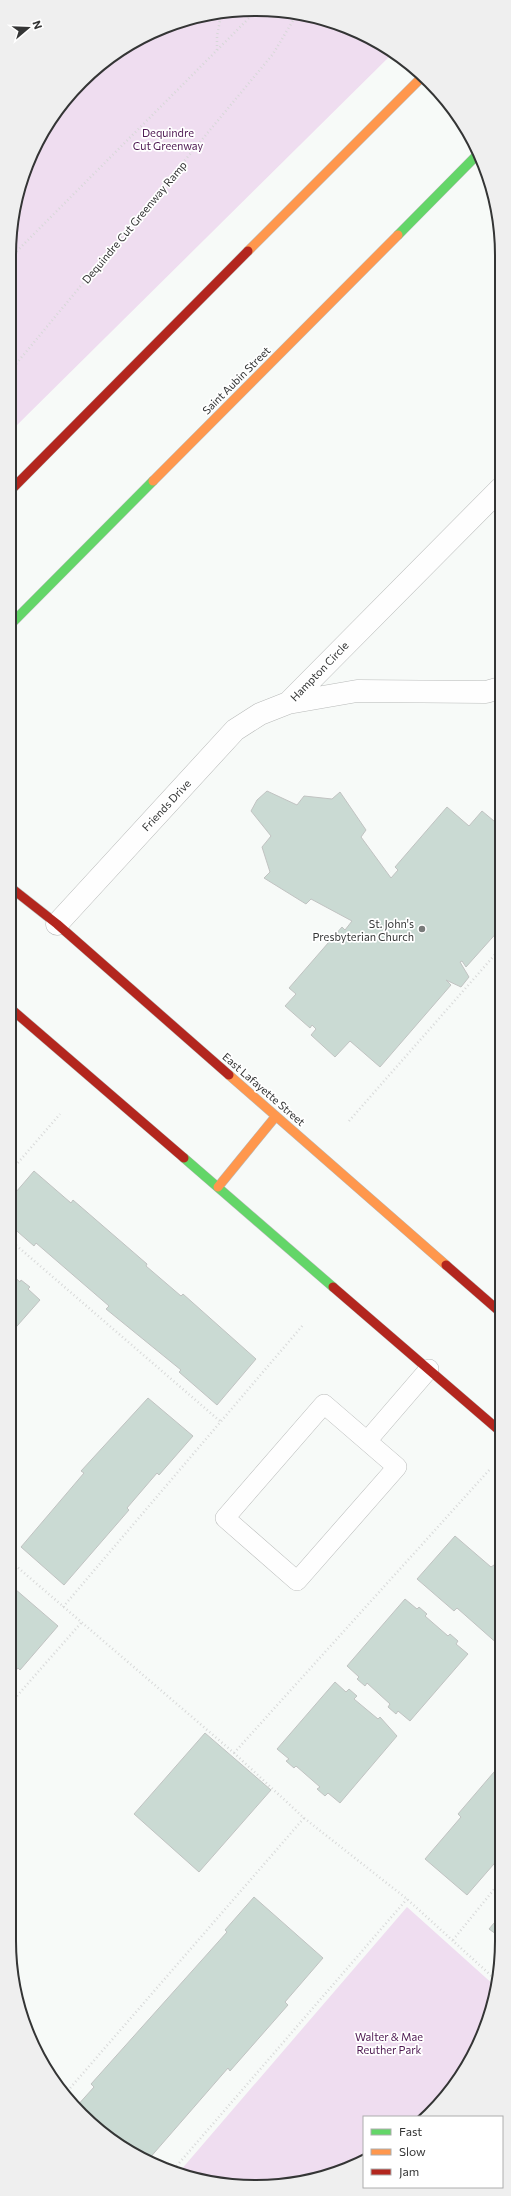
<svg xmlns="http://www.w3.org/2000/svg" width="511" height="2196" viewBox="0 0 511 2196" font-family="Commissioner,sans-serif">
<rect width="100%" height="100%" fill="#f7faf8"/>
<path fill="#efddf0" d="M 288,11 L 365,35 L 392,54 L 11,431 L 11,223 L 42,132 L 106,60 L 192,17 Z
M 407,1907 L 495,1986 L 469,2064 L 422,2117 L 364,2117 L 364,2158 L 335,2174 L 239,2186 L 180,2171 Z"/>
<path fill="#cadad3" stroke="#c1c3c2" d="M 267,791 L 297,805 L 304,796 L 332,799 L 340,792 L 366,830 L 361,837 L 391,878 L 398,870 L 395,867 L 447,807 L 469,826 L 482,811 L 500,826 L 500,929 L 466,967 L 462,961 L 460,962 L 469,977 L 461,987 L 446,980 L 451,985 L 380,1067 L 350,1041 L 335,1057 L 311,1035 L 316,1029 L 312,1025 L 310,1028 L 285,1006 L 296,994 L 289,988 L 342,927 L 345,930 L 352,921 L 311,899 L 306,904 L 264,878 L 270,872 L 262,847 L 271,836 L 251,811 L 257,800 Z
M 34,1171 L 71,1203 L 73,1200 L 147,1264 L 146,1266 L 181,1296 L 183,1294 L 256,1359 L 217,1405 L 179,1372 L 181,1370 L 106,1309 L 109,1306 L 36,1243 L 34,1246 L 10,1225 L 10,1199 Z
M 10,1273 L 20,1282 L 21,1280 L 30,1287 L 28,1289 L 40,1300 L 10,1334 Z
M 148,1398 L 193,1436 L 159,1475 L 157,1473 L 127,1508 L 129,1510 L 64,1585 L 21,1547 L 84,1473 L 81,1471 Z
M 455,1536 L 491,1567 L 494,1565 L 500,1570 L 500,1646 L 457,1608 L 454,1611 L 417,1579 Z
M 15,1589 L 58,1626 L 20,1670 L 18,1668 L 9,1678 L 9,1595 Z
M 405,1599 L 417,1609 L 419,1607 L 427,1614 L 425,1616 L 448,1636 L 450,1634 L 458,1641 L 456,1644 L 468,1654 L 410,1721 L 398,1711 L 396,1714 L 388,1707 L 390,1704 L 367,1683 L 365,1686 L 357,1679 L 359,1677 L 347,1666 Z
M 335,1682 L 346,1692 L 349,1689 L 357,1696 L 354,1699 L 378,1719 L 380,1717 L 397,1736 L 340,1803 L 328,1793 L 325,1796 L 317,1789 L 320,1787 L 296,1766 L 294,1768 L 286,1761 L 289,1759 L 277,1749 Z
M 205,1733 L 271,1790 L 199,1872 L 134,1814 Z
M 500,1765 L 500,1857 L 467,1895 L 425,1859 L 461,1817 L 458,1814 Z
M 254,1897 L 323,1958 L 285,2002 L 288,2005 L 230,2071 L 228,2068 L 148,2160 L 151,2163 L 147,2162 L 76,2107 L 94,2087 L 91,2084 L 227,1932 L 225,1930 Z
M 500,1916 L 500,1937 L 489,1929 Z"/>
<g fill="none" stroke-linecap="round" stroke-linejoin="round">
<g stroke="#b8bab9" stroke-width="20">
<path id="lane" d="M 324,1404 L 397,1467 L 297,1581 L 225,1518 Z
M 367,1441 L 429,1369"/>
</g>
<g stroke="#b8bab9" stroke-width="23">
<path id="street" d="M 288,703 L 500,489
M 57,924 L 235,730 L 260,714 L 288,703 L 357,691 L 486,692 L 500,688"/>
</g>
<g stroke="#b8bab9" stroke-width="10">
<path id="fast" d="M 398,235 L 479,153
M 11,624 L 153,481
M 184,1158 L 333,1287"/>
</g>
<g stroke="#b8bab9" stroke-width="10">
<path id="slow" d="M 248,251 L 423,76
M 153,481 L 398,235
M 229,1075 L 446,1265
M 218,1187 L 276,1116"/>
</g>
<g stroke="#b8bab9" stroke-width="10">
<path id="jam" d="M 11,490 L 248,251
M 10,887 L 57,924 L 229,1075
M 10,1008 L 184,1158
M 446,1265 L 500,1312
M 333,1287 L 500,1431"/>
</g>
<path stroke="#d7d8d8" stroke-width="2.5" stroke-dasharray="1 3" stroke-linecap="butt" d="M 217,50 L 217,36 L 221,15
M 11,257 L 254,13
M 11,370 L 273,54 L 297,14
M 349,1121 L 500,949
M 10,1172 L 60,1114
M 10,1240 L 221,1422
M 9,1560 L 234,1753 L 304,1818 L 407,1899 L 497,1981
M 63,1607 L 303,1325
M 9,1705 L 81,1623
M 234,1753 L 491,1468
M 453,1940 L 500,1882
M 65,2094 L 304,1818
M 174,2169 L 407,1899"/>
<use href="#lane" stroke="#fefefe" stroke-width="19"/>
<use href="#street" stroke="#fefefe" stroke-width="22"/>
<use href="#fast" stroke="#63d668" stroke-width="9"/>
<use href="#slow" stroke="#ff974d" stroke-width="9"/>
<use href="#jam" stroke="#b3261e" stroke-width="9"/>
</g>
<circle fill="#787a79" stroke="#fff" stroke-width="1.5" cx="422" cy="929" r="4"/>
<g text-anchor="middle" dominant-baseline="central" stroke-width="3.5" stroke-linejoin="round" paint-order="stroke">
<g font-size="11" fill="#4d1851" stroke="#fff">
<text x="168" y="132">Dequindre<tspan x="168" dy="13">Cut Greenway</tspan></text>
<text x="389" y="2036">Walter &amp; Mae<tspan x="389" dy="13">Reuther Park</tspan></text>
</g>
<g font-size="11" fill="#343535" stroke="#fff">
<text transform="translate(134 222) rotate(-50)">Dequindre Cut Greenway Ramp</text>
<text transform="translate(236 380) rotate(-45)">Saint Aubin Street</text>
<text transform="translate(319 671) rotate(-46)">Hampton Circle</text>
<text transform="translate(166 805) rotate(-47)">Friends Drive</text>
<text transform="translate(264 1089) rotate(41)">East Lafayette Street</text>
</g>
<g font-size="11" fill="#343535" stroke="#fff" text-anchor="end">
<text x="414" y="923">St. John's<tspan x="414" dy="13">Presbyterian Church</tspan></text>
</g>
</g>
<path d="M0 0H511V2196H0ZM255 16H256A239 239 0 0 1 495 255V1941A239 239 0 0 1 256 2180H255A239 239 0 0 1 16 1941V255A239 239 0 0 1 255 16Z" fill="#efefef" fill-rule="evenodd"/>
<path fill="none" stroke="#343535" stroke-width="2" d="M255 16H256A239 239 0 0 1 495 255V1941A239 239 0 0 1 256 2180H255A239 239 0 0 1 16 1941V255A239 239 0 0 1 255 16Z"/>
<rect x="363" y="2116" width="140" height="72" fill="#ffffff" stroke="#aeaeae"/>
<rect x="371" y="2129" width="20" height="6" fill="#63d668" stroke="#aeaeae"/>
<text x="399" y="2136" font-size="12" fill="#343535">Fast</text>
<rect x="371" y="2149" width="20" height="6" fill="#ff974d" stroke="#aeaeae"/>
<text x="399" y="2156" font-size="12" fill="#343535">Slow</text>
<rect x="371" y="2169" width="20" height="6" fill="#b3261e" stroke="#aeaeae"/>
<text x="399" y="2176" font-size="12" fill="#343535">Jam</text>
<g transform="translate(28 28) rotate(71)" stroke="#ffffff" stroke-width="3" paint-order="stroke">
<path d="M0-3L7 15L0 10L-7 15Z" fill="#343535"/>
<text y="-6" font-size="11" font-weight="bold" text-anchor="middle" fill="#343535">N</text>
</g>
</svg>
